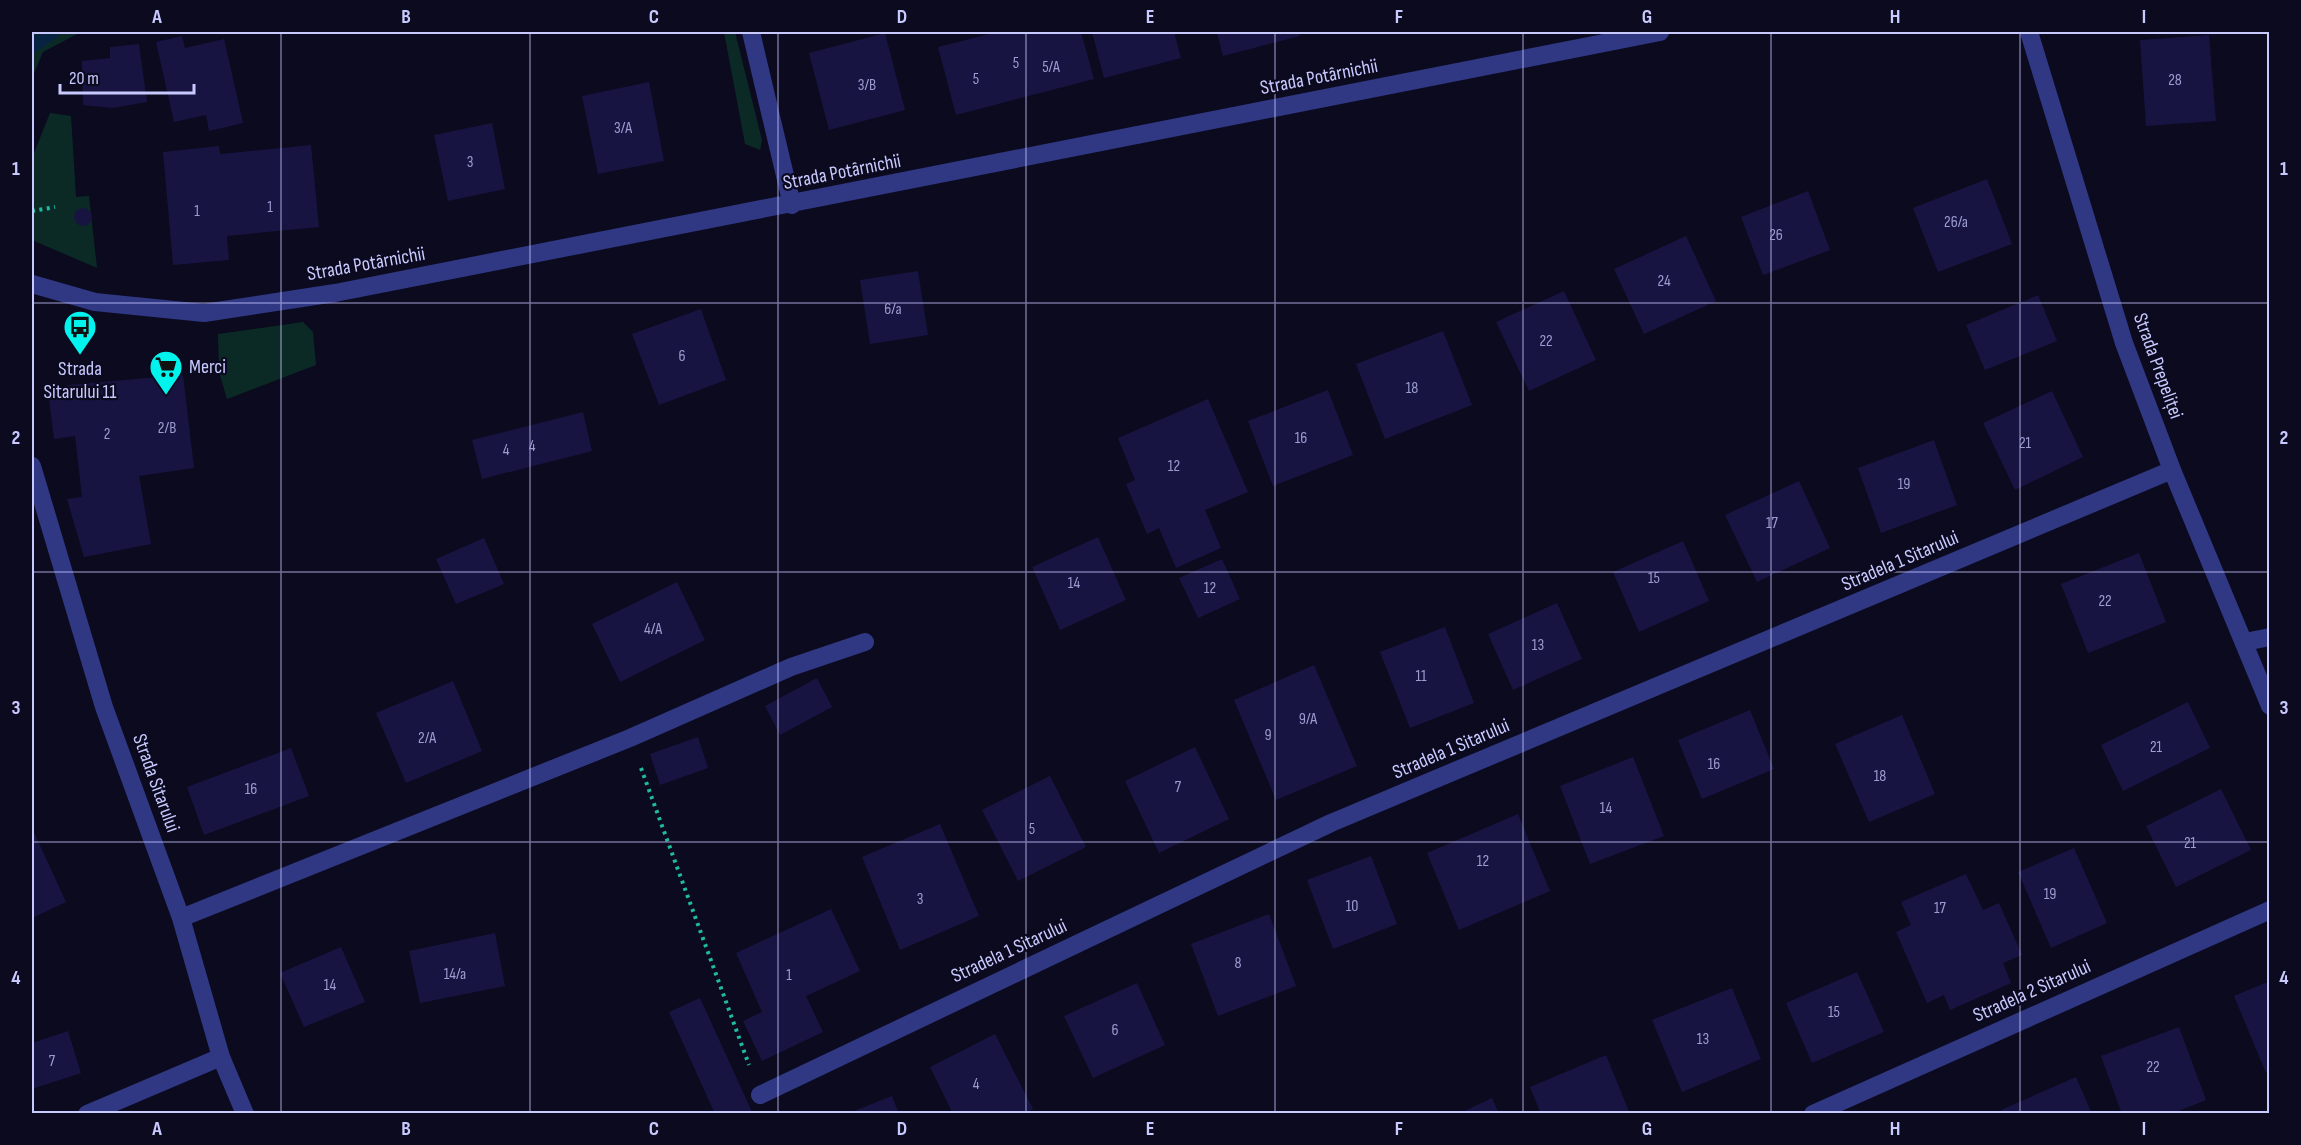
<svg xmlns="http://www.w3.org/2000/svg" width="2301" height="1145" viewBox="0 0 2301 1145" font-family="'Sofia Sans Condensed',sans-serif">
<rect width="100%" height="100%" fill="#0b0a1f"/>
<path fill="#0c2a25" d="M 32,32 L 81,32 L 43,52 L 32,78 Z
M 724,32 L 735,32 L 762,140 L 760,150 L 745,144 Z
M 50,113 L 71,116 L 76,197 L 89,196 L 97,268 L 32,240 L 32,158 Z
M 303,322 L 313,332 L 316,365 L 227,399 L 219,372 L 218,334 Z"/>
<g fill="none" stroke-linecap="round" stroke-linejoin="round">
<path stroke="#062442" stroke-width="14" d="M 32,46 L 53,32"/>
</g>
<path fill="#181442" d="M 997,32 L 1081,32 L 1094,79 L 956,115 L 938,47 Z
M 1092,32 L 1174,32 L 1181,58 L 1104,78 Z
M 1217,32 L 1298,32 L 1300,36 L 1223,56 Z
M 885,33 L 905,110 L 829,130 L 809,53 Z
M 2209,35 L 2216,121 L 2146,126 L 2140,40 Z
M 182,36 L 185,48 L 224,39 L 243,123 L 209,131 L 206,115 L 174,122 L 156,42 Z
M 139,44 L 147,102 L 112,108 L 83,105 L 82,61 L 110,58 L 110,47 Z
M 649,82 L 664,161 L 598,174 L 582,96 Z
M 492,123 L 505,189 L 448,201 L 434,135 Z
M 311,145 L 319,227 L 227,236 L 229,260 L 173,265 L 163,152 L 219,146 L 220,154 Z
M 1987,179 L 2012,244 L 1938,272 L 1913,208 Z
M 1808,191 L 1830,250 L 1763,275 L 1741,217 Z
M74 217a9 9 0 1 1 18 0a9 9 0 1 1-18 0Z
M 1686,236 L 1716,301 L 1644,334 L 1614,269 Z
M 918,271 L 928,335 L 870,344 L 860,280 Z
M 1564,291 L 1596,360 L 1529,391 L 1496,322 Z
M 2038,295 L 2057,341 L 1985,370 L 1966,325 Z
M 701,309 L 726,380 L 659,405 L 632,334 Z
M 1443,331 L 1472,405 L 1385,439 L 1356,364 Z
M 183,375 L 194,468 L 139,476 L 151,544 L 84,557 L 67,499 L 82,497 L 75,436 L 54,439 L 49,399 L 68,397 L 67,385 Z
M 1328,390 L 1353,455 L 1273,486 L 1248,421 Z
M 2052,391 L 2083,457 L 2015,490 L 1983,423 Z
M 1208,399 L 1248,492 L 1205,510 L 1221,548 L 1176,568 L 1159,528 L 1147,534 L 1126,484 L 1135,480 L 1118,438 Z
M 583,412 L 592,451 L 482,479 L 472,440 Z
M 1934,440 L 1957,505 L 1881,533 L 1858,468 Z
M 1799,481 L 1830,548 L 1757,582 L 1725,515 Z
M 1098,537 L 1126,600 L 1060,630 L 1032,567 Z
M 484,538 L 504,584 L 456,604 L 436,559 Z
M 1683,541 L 1709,601 L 1639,632 L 1613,572 Z
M 2139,553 L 2166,622 L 2088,653 L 2061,584 Z
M 1222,559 L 1240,599 L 1198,618 L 1179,578 Z
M 677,582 L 705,640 L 620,682 L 592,624 Z
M 1557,603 L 1582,659 L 1513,690 L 1488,634 Z
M 1445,627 L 1474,703 L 1410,728 L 1380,652 Z
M 1314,665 L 1357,766 L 1276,800 L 1234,700 Z
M 817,678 L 832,707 L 780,735 L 765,706 Z
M 453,681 L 482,751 L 406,783 L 376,713 Z
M 2188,702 L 2210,748 L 2123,791 L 2101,745 Z
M 1750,710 L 1774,769 L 1702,799 L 1678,740 Z
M 1902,715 L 1935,794 L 1869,822 L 1835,744 Z
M 698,737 L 708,768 L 660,785 L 650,754 Z
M 1195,747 L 1229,819 L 1159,853 L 1125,781 Z
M 291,748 L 309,796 L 204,835 L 187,787 Z
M 1633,757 L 1664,836 L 1590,864 L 1560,786 Z
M 1050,776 L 1086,847 L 1018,881 L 982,810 Z
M 2221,789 L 2251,850 L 2176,887 L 2146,826 Z
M 1518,814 L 1550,891 L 1459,930 L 1427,853 Z
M 940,824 L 979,916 L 900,950 L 862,857 Z
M 32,828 L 66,902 L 32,918 Z
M 2074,848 L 2107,923 L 2051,948 L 2018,872 Z
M 1371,856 L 1397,924 L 1333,949 L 1307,880 Z
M 1966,874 L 1983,910 L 1999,903 L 2022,955 L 2003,963 L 2011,983 L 1950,1010 L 1944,995 L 1927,1003 L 1896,932 L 1911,925 L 1901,902 Z
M 831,909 L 860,971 L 806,996 L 823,1032 L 762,1061 L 743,1021 L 762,1012 L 736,953 Z
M 1269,914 L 1296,986 L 1218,1016 L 1191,944 Z
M 495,933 L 505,986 L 420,1003 L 409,951 Z
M 341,947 L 365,1002 L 304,1027 L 280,973 Z
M 1857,972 L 1884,1032 L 1812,1063 L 1786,1003 Z
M 2270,981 L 2270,1072 L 2266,1073 L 2234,996 Z
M 1137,983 L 1165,1045 L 1093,1078 L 1064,1016 Z
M 1732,988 L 1761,1059 L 1682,1092 L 1652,1020 Z
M 700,998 L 753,1114 L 715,1114 L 669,1012 Z
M 2179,1027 L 2206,1100 L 2171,1114 L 2122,1114 L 2101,1056 Z
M 68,1031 L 81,1073 L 32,1089 L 32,1043 Z
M 995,1034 L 1033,1109 L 1024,1114 L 953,1114 L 930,1067 Z
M 1606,1055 L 1630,1114 L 1541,1114 L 1530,1087 Z
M 2076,1077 L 2092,1114 L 2002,1114 L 2001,1110 Z
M 892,1096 L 899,1114 L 849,1114 L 849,1113 Z
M 1492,1098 L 1499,1114 L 1458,1114 Z"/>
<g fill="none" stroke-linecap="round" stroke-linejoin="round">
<path stroke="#20bb9e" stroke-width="4" stroke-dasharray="3 4.5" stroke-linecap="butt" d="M 32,211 L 55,207
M 641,768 L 749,1065"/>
<path stroke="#303783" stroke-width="18" d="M 751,32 L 792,205
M 2029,32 L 2124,343 L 2172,470 L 2270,706
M 32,284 L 95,302 L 204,313 L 335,293 L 1660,32
M 32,466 L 104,707 L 181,918 L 221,1057 L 245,1114
M 2245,642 L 2270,637
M 181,918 L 630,738 L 791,667 L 865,642
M 760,1095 L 1331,823 L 2172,470
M 87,1114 L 221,1057
M 1813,1114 L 2270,910"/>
</g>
<path fill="none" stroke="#c8c9ff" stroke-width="1.5" stroke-opacity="0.55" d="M 281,32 L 281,1114M 530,32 L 530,1114M 778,32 L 778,1114M 1026,32 L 1026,1114M 1275,32 L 1275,1114M 1523,32 L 1523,1114M 1771,32 L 1771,1114M 2020,32 L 2020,1114M 32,303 L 2270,303M 32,572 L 2270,572M 32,842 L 2270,842"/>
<defs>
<g id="bus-pin" transform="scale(1.725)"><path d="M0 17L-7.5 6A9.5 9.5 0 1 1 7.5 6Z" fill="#00f3ed" stroke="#0b0a1f"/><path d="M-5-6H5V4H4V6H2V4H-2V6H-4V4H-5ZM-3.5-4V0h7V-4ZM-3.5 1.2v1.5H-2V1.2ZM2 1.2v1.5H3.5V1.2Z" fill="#111"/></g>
<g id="supermarket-pin" transform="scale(1.725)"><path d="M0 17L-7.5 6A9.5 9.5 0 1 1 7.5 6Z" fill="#00f3ed" stroke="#0b0a1f"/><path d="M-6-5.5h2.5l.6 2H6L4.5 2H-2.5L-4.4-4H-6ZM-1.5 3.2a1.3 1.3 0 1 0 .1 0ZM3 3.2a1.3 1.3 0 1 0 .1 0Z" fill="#111"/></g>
</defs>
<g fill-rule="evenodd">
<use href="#bus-pin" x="80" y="327"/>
<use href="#supermarket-pin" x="166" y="367"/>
</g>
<g text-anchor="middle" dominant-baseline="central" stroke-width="4.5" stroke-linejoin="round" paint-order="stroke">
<g font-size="16" fill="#9c9cd0">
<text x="1016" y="63">5</text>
<text x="1051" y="67">5/A</text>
<text x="976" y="79">5</text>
<text x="2175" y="80">28</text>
<text x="867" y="85">3/B</text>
<text x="623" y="128">3/A</text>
<text x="470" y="162">3</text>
<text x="270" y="207">1</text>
<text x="197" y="211">1</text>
<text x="1956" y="222">26/a</text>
<text x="1776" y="235">26</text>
<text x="1664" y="281">24</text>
<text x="893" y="309">6/a</text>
<text x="1546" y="341">22</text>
<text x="682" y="356">6</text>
<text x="1412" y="388">18</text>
<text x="167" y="428">2/B</text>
<text x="107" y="434">2</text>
<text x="1301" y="438">16</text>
<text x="2025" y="443">21</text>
<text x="532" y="446">4</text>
<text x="506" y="450">4</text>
<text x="1174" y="466">12</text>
<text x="1904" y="484">19</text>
<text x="1772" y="523">17</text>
<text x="1654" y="578">15</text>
<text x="1074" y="583">14</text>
<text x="1210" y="588">12</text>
<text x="2105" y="601">22</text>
<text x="653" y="629">4/A</text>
<text x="1538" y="645">13</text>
<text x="1421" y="676">11</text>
<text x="1308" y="719">9/A</text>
<text x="1268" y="735">9</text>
<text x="427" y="738">2/A</text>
<text x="2156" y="747">21</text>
<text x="1714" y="764">16</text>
<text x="1880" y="776">18</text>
<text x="1178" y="787">7</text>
<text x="251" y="789">16</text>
<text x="1606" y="808">14</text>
<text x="1032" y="829">5</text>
<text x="2190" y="843">21</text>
<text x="1483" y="861">12</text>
<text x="2050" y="894">19</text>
<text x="920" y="899">3</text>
<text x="1352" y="906">10</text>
<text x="1940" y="908">17</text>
<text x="1238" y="963">8</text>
<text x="455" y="974">14/a</text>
<text x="789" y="975">1</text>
<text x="330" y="985">14</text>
<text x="1834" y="1012">15</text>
<text x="1115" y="1030">6</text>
<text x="1703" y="1039">13</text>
<text x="52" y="1061">7</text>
<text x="2153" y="1067">22</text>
<text x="976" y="1084">4</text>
</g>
<g font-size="20" fill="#c8c9ff" stroke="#0b0a1f">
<text transform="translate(1319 77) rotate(-11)">Strada Potârnichii</text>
<text transform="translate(842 172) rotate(-11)">Strada Potârnichii</text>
<text transform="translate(366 264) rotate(-10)">Strada Potârnichii</text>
<text transform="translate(2158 366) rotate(70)">Strada Prepeliței</text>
<text transform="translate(1900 561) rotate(-23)">Stradela 1 Sitarului</text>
<text transform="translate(1451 749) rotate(-23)">Stradela 1 Sitarului</text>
<text transform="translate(156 783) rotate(70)">Strada Sitarului</text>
<text transform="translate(1009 951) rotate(-25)">Stradela 1 Sitarului</text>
<text transform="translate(2032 991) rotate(-24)">Stradela 2 Sitarului</text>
</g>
<g font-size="20" fill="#c8c9ff" stroke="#0b0a1f" text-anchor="start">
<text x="189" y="367">Merci</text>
<text x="80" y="369" text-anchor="middle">Strada<tspan x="80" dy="23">Sitarului 11</tspan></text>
</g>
</g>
<rect width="2301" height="1145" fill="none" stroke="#0b0a1f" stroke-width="66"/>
<path d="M60 84v9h134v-9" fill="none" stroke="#c8c9ff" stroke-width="3"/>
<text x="69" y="84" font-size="18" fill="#c8c9ff" stroke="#0b0a1f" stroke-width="4.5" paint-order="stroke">20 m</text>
<rect x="33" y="33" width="2235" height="1079" fill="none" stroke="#c8c9ff" stroke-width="2"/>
<g font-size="20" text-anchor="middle" font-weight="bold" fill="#c8c9ff">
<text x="157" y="23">A</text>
<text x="406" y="23">B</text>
<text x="654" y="23">C</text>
<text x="902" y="23">D</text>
<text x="1150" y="23">E</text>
<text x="1399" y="23">F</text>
<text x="1647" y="23">G</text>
<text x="1895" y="23">H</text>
<text x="2144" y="23">I</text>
<text x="16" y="175">1</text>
<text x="2284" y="175">1</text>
<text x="16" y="444">2</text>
<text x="2284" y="444">2</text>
<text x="16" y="714">3</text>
<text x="2284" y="714">3</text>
<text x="16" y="984">4</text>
<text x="2284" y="984">4</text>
<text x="157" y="1135">A</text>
<text x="406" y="1135">B</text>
<text x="654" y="1135">C</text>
<text x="902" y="1135">D</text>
<text x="1150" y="1135">E</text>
<text x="1399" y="1135">F</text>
<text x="1647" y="1135">G</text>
<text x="1895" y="1135">H</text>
<text x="2144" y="1135">I</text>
</g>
</svg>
